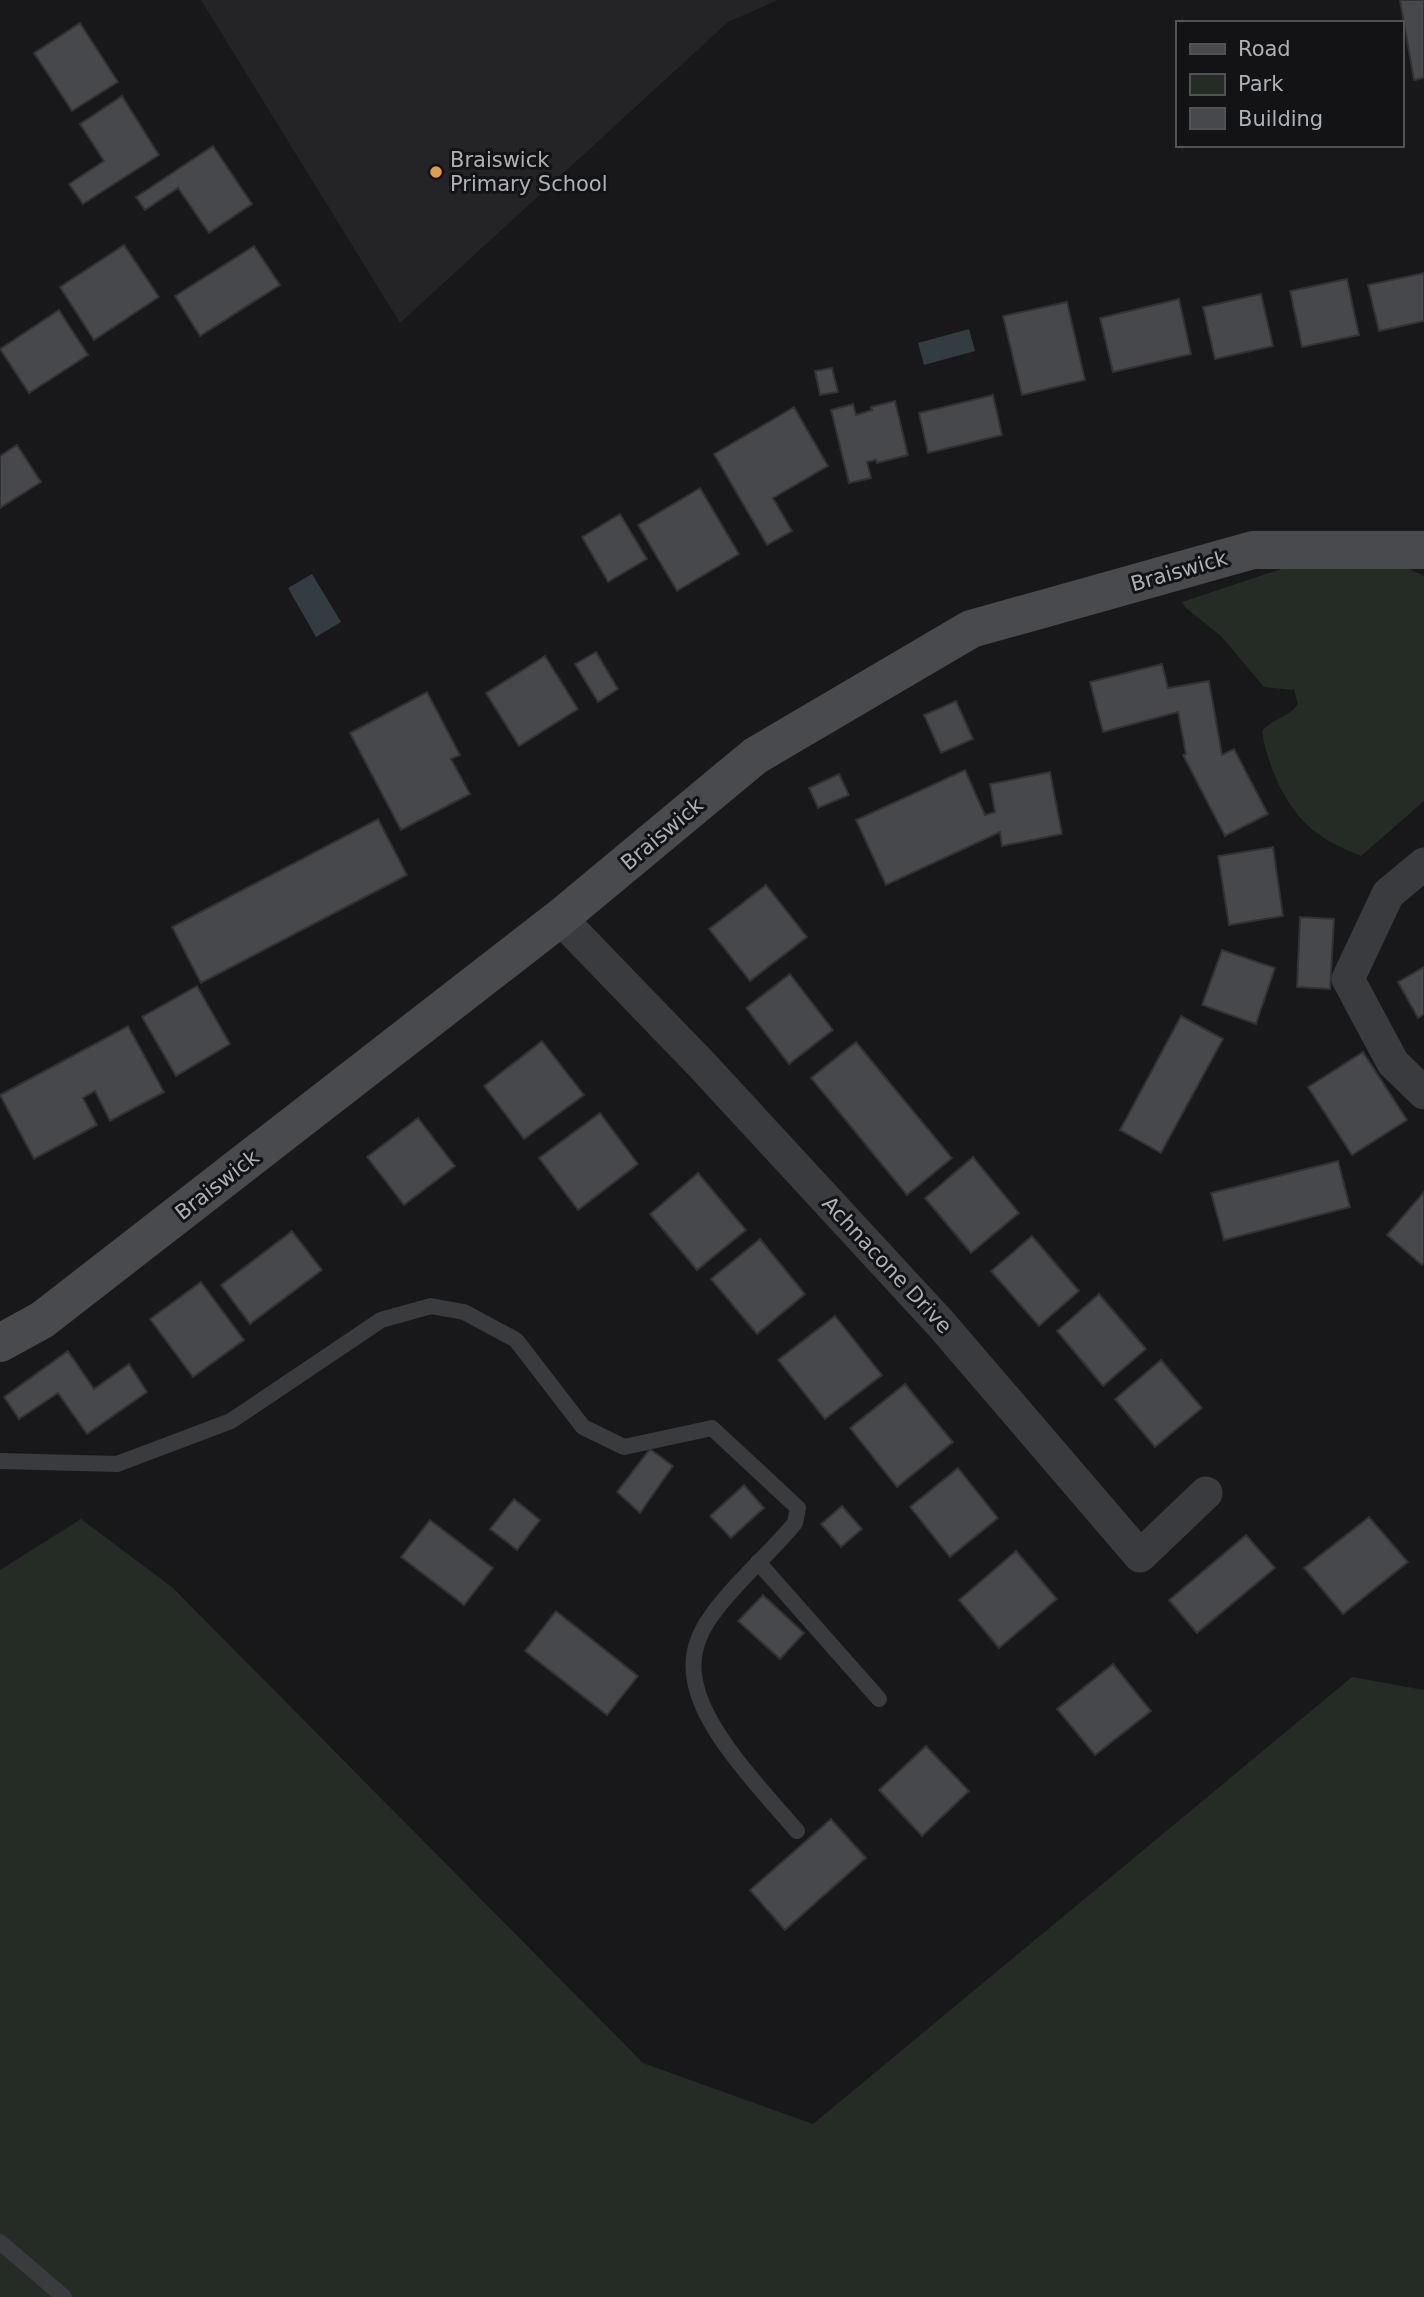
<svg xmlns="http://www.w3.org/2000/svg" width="1424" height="2297" viewBox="0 0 1424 2297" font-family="'DejaVu Sans',sans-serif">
<rect width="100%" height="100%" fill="#18181a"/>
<path fill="#242427" d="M 201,0 L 778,0 L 728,22 L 400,323 Z"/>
<path fill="#242c25" d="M 1401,565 L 1424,576 L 1424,801 L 1361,856 C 1344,849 1328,842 1313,830 C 1286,808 1267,765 1262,731 C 1272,719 1290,717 1298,704 L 1294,690 L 1264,687 L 1221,636 L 1186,608 L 1182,602 L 1287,567 Z
M 81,1519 L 172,1587 L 643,2063 L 813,2124 L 1352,1677 L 1424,1690 L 1424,2297 L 0,2297 L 0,1570 Z"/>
<path fill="#323c41" d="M 969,329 L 975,351 L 924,365 L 918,343 Z
M 312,574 L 341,622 L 316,637 L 288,588 Z"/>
<path fill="#47484c" stroke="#323235" stroke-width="2" d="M 1400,0 L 1424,0 L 1424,78 L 1414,80 Z
M 80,23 L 118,82 L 72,111 L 34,53 Z
M 122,96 L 159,155 L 83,204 L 69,184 L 104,161 L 80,124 Z
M 213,146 L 252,204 L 209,233 L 178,188 L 145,210 L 136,197 Z
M 124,245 L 159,297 L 94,340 L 60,287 Z
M 254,246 L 280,285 L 200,336 L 175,296 Z
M 1424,273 L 1424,321 L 1379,331 L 1368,285 Z
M 1347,279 L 1359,335 L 1302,347 L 1290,291 Z
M 1261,294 L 1273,346 L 1215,359 L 1203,307 Z
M 1179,299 L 1191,354 L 1113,372 L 1100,318 Z
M 1067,302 L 1085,380 L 1022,395 L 1003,316 Z
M 59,310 L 88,355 L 29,393 L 0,349 Z
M 832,368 L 838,392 L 820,395 L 815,371 Z
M 993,395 L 1002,435 L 928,453 L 919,413 Z
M 895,401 L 908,455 L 877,463 L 876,460 L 867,462 L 871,478 L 849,483 L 831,410 L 853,404 L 856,415 L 872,410 L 871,407 Z
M 794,407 L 828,466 L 773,498 L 792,531 L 767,545 L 714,454 Z
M 17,445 L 41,482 L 0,508 L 0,456 Z
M 700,488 L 739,554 L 677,591 L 638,525 Z
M 620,514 L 647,559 L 608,582 L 582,537 Z
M 596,652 L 618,689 L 598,702 L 575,664 Z
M 545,656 L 578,709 L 519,746 L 486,693 Z
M 1162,664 L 1168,688 L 1209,681 L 1222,755 L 1234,749 L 1268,814 L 1225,836 L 1183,755 L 1186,754 L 1178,712 L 1103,732 L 1090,682 Z
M 427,692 L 460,755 L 451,759 L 470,794 L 401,830 L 350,733 Z
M 956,701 L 973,739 L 941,753 L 924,715 Z
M 965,770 L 985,815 L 995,812 L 990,784 L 1050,772 L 1062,834 L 1002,846 L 1000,832 L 886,885 L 856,820 Z
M 839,774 L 849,795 L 818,808 L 809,788 Z
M 378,819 L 407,875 L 201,983 L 172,927 Z
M 1273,847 L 1283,916 L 1229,925 L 1218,856 Z
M 766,885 L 807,937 L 750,981 L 709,929 Z
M 1300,917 L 1334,919 L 1330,989 L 1297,987 Z
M 1222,950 L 1275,968 L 1256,1024 L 1202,1005 Z
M 1424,967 L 1424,1014 L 1418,1018 L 1398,982 Z
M 790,974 L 833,1030 L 789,1064 L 746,1008 Z
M 197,986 L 230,1044 L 176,1076 L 142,1017 Z
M 1181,1016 L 1223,1039 L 1161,1153 L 1120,1130 Z
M 128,1026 L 164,1092 L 110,1121 L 95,1091 L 83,1098 L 97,1125 L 34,1159 L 0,1095 Z
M 542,1041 L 584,1095 L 524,1139 L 484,1086 Z
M 856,1042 L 952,1158 L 907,1195 L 811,1078 Z
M 1363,1052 L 1407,1120 L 1352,1155 L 1308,1087 Z
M 600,1113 L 638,1164 L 578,1210 L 539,1158 Z
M 418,1118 L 455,1166 L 404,1205 L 367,1157 Z
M 973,1157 L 1019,1213 L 971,1253 L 925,1198 Z
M 1338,1161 L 1350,1207 L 1224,1240 L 1211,1193 Z
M 698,1173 L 746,1230 L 697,1270 L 650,1214 Z
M 1424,1192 L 1424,1262 L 1422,1265 L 1387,1235 Z
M 292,1231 L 322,1270 L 250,1324 L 221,1285 Z
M 1032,1236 L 1079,1291 L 1039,1326 L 991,1271 Z
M 760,1239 L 805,1294 L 757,1334 L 711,1279 Z
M 201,1282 L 244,1340 L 193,1377 L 150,1319 Z
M 1099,1294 L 1146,1349 L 1103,1386 L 1057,1331 Z
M 835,1316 L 882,1375 L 825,1419 L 778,1360 Z
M 68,1351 L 94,1389 L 129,1364 L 147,1392 L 87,1434 L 58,1393 L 19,1419 L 4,1397 Z
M 1161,1360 L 1202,1408 L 1155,1447 L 1115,1399 Z
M 905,1384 L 953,1442 L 897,1487 L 850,1428 Z
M 650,1449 L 673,1466 L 640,1513 L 617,1492 Z
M 958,1468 L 998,1518 L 950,1557 L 910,1507 Z
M 744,1485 L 764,1508 L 731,1538 L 710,1516 Z
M 514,1499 L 540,1520 L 517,1550 L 490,1529 Z
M 842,1506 L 862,1529 L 841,1547 L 821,1524 Z
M 1369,1517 L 1408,1562 L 1343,1614 L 1304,1568 Z
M 430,1520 L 493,1568 L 464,1605 L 401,1557 Z
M 1246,1535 L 1275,1568 L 1197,1633 L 1169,1600 Z
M 1016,1551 L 1057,1599 L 999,1648 L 959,1600 Z
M 763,1595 L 804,1633 L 780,1659 L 738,1621 Z
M 556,1611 L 638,1676 L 607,1715 L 525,1651 Z
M 1113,1664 L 1151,1711 L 1095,1755 L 1057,1709 Z
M 926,1746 L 969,1791 L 922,1836 L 879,1790 Z
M 831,1819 L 866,1858 L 785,1930 L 750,1890 Z"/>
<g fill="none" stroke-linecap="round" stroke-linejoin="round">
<path stroke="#393b3e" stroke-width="16" d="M 0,1461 L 117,1464 L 231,1421 L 381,1320 L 431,1306 L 464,1312 L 516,1340 L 583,1427 L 624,1447 L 712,1428 L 798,1508 L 795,1523 C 769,1555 736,1581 712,1615 C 698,1634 690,1657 695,1681 C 704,1732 764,1792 797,1831
M 758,1562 L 879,1699
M 0,2242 L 64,2297"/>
<path stroke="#393b3e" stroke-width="33" d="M 1424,864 L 1388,894 L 1348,979 L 1393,1063 L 1424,1093
M 560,918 L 702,1065 L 941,1324 L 1140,1556 L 1206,1493"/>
<path stroke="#484a4e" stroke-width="38" d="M 0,1343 L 42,1320 L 560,918 L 755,756 L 971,629 L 1253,550 L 1424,550"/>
</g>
<circle fill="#df9e4a" stroke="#131315" stroke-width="2.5" cx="436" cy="172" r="7"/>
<g text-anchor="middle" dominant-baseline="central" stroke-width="6" stroke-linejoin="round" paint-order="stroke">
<g font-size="21" fill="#acb1b8" stroke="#131315" text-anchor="start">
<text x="450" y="160">Braiswick<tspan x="450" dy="24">Primary School</tspan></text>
</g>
<g font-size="21" fill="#acb1b8" stroke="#131315">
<text transform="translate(1179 571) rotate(-16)">Braiswick</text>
<text transform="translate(662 834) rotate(-40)">Braiswick</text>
<text transform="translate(217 1185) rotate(-38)">Braiswick</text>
<text transform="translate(887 1265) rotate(47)">Achnacone Drive</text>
</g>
</g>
<rect x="1176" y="21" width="228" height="126" fill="#131315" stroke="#505256" stroke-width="2"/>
<rect x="1190" y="44" width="35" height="10" fill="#484a4e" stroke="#505256" stroke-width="2"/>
<text x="1238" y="56" font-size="21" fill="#acb1b8">Road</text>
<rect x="1190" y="74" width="35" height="21" fill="#242c25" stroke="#505256" stroke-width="2"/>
<text x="1238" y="91" font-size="21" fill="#acb1b8">Park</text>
<rect x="1190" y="108" width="35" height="21" fill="#47484c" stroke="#505256" stroke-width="2"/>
<text x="1238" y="126" font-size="21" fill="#acb1b8">Building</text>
</svg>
